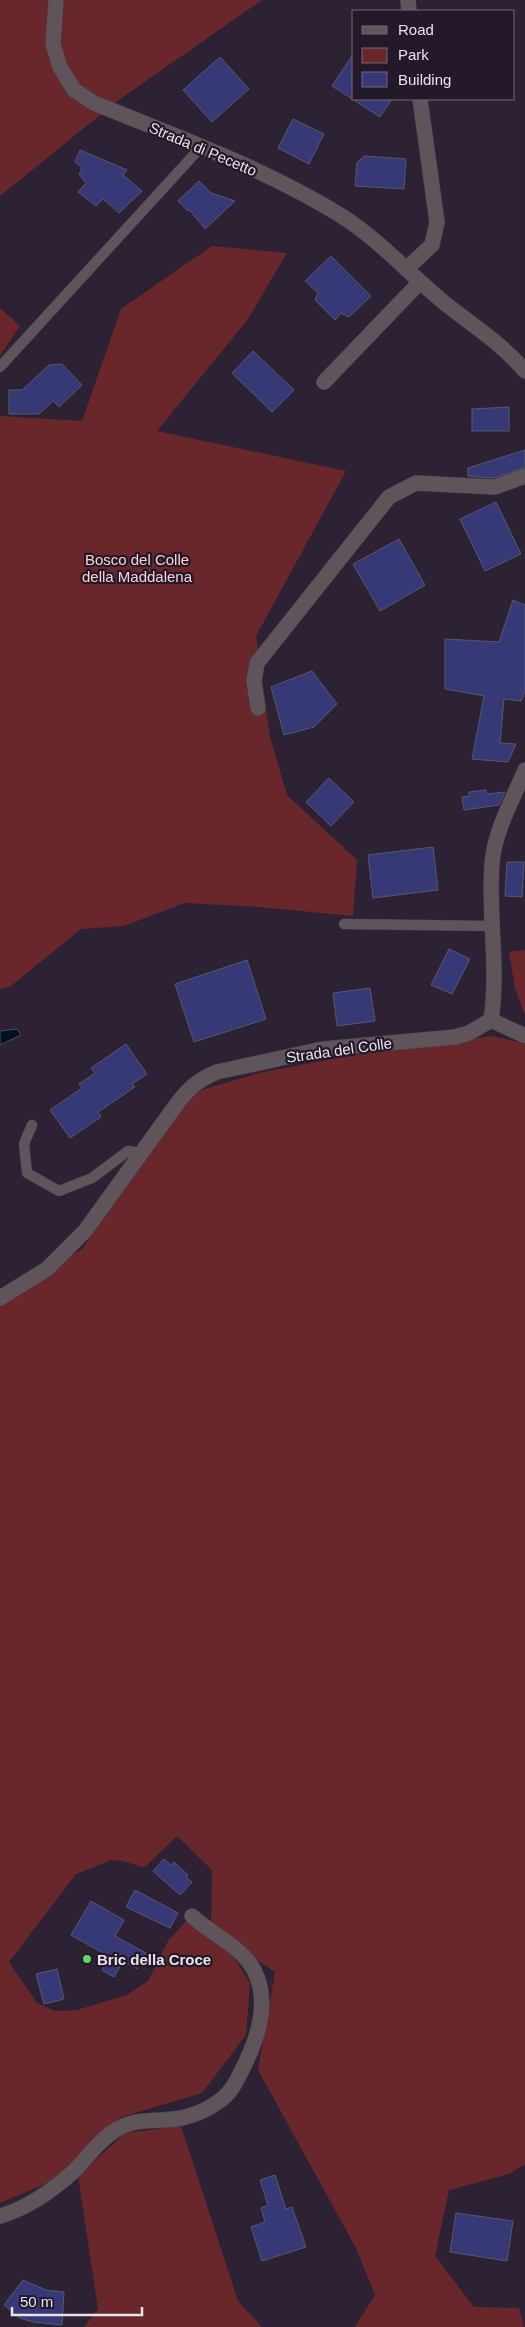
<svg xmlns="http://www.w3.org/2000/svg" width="525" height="2327" viewBox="0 0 525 2327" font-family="Arial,sans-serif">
<rect width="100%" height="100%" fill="#2d2233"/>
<path fill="#69272c" d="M 0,0 L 262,0 L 120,99 L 0,196 Z
M 212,246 L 287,253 L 248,319 L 157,431 L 346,471 L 256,636 L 270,737 L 287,795 L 357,860 L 353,916 L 259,907 L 184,903 L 124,926 L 81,929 L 11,986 L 0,989 L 0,416 L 82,421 L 121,309 Z
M 0,308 L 20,326 L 0,356 Z
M 525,950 L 525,1015 L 515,988 L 509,952 Z
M 493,1036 L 525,1044 L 525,2164 L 509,2174 L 449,2190 L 435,2256 L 474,2307 L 519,2308 L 524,2327 L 355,2327 L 375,2295 L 356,2248 L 258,2070 L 275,1972 L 211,1930 L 212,1870 L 177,1836 L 146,1866 L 142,1867 L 123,1861 L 111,1860 L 76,1874 L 9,1962 L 37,2003 L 55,2011 L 77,2010 L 127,1995 L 148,1981 L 168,1941 L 189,1918 L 235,1959 L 250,1983 L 246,2035 L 202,2093 L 118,2118 L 69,2174 L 0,2203 L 0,1297 L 82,1249 L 195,1092 L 259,1073 L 348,1056 Z
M 181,2126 L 238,2301 L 262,2327 L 84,2327 L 98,2309 L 78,2176 L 125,2133 Z"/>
<path fill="#011221" stroke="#47505e" d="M 17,1029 L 21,1035 L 0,1045 L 0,1031 Z"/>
<path fill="#363975" stroke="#55586d" d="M 354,53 L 354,99 L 392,99 L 380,117 L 332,86 Z
M 220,57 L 249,89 L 212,122 L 183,90 Z
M 293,119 L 324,134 L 309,164 L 278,148 Z
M 80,150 L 127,170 L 123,175 L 142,191 L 119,213 L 103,199 L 96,206 L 78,192 L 86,183 L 79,174 L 82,168 L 75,162 Z
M 364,156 L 406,159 L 404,189 L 355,186 L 357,163 Z
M 199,181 L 211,193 L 235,201 L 205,229 L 189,209 L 188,211 L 178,201 Z
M 331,256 L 371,296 L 349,317 L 341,313 L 335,320 L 315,300 L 318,293 L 305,281 Z
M 253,351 L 294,390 L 272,412 L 232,373 Z
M 62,364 L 82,385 L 59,407 L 53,401 L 39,414 L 9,414 L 9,390 L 22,390 L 49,365 Z
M 509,407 L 509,431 L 472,431 L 472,409 Z
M 525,450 L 525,467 L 494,478 L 468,476 L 468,468 Z
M 496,502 L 521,554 L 485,571 L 460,519 Z
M 399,539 L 425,585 L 380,611 L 353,564 Z
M 513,600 L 525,605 L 525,692 L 521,701 L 504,699 L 500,743 L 516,744 L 508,762 L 472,759 L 484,696 L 445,689 L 445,639 L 499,642 Z
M 312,671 L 337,704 L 314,727 L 284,735 L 271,687 Z
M 329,778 L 354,802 L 331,826 L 306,802 Z
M 486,790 L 486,794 L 505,792 L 499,805 L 464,810 L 462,797 L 469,796 L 469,792 Z
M 433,847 L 438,890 L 373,898 L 368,855 Z
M 507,862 L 524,862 L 522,897 L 505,896 Z
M 449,949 L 470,959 L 452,994 L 431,985 Z
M 247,960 L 266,1019 L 194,1042 L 175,984 Z
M 370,988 L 375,1021 L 337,1026 L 333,993 Z
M 126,1044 L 147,1074 L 132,1084 L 135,1087 L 98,1112 L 101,1117 L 70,1138 L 50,1110 L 82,1088 L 79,1084 L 95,1073 L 91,1068 Z
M 164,1859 L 171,1865 L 174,1862 L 188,1875 L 186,1877 L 192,1882 L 180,1895 L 153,1871 Z
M 135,1890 L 178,1913 L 170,1928 L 126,1907 Z
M 91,1901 L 124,1920 L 115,1936 L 146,1953 L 137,1969 L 123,1961 L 114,1977 L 102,1970 L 110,1957 L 71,1935 Z
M 57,1969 L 64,1999 L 44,2004 L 36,1974 Z
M 275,2175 L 286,2209 L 292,2207 L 306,2247 L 262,2261 L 251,2227 L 265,2222 L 261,2208 L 268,2205 L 260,2180 Z
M 456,2213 L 513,2221 L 507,2261 L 450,2252 Z
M 23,2280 L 46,2290 L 64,2292 L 62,2325 L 33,2322 L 20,2318 L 4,2305 Z"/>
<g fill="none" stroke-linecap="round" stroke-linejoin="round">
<g stroke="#473d4d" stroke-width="11">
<path id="service" d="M 0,367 L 201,147
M 344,924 L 493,926
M 32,1125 L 24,1144 L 27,1173 L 59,1191 L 92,1178 L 128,1151 L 142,1153"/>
</g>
<g stroke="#473d4d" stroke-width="16">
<path id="minor" d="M 408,0 L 409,11
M 406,269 L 432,245 L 437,222 L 420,99
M 324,382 L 420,282
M 258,708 L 254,681 L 257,663 L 389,497 L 416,483 L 495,487 L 525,476
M 491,1020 L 525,1036
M 0,2216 C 28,2208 53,2190 74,2171 C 89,2156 101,2137 121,2127 C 142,2116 170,2124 192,2115 C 202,2112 213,2106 222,2099 C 231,2092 236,2082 241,2072 C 257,2041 271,2003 254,1970 C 241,1946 211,1934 192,1916"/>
</g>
<g stroke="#473d4d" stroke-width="16">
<path id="tertiary" d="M 56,0 L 53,44 L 60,67 L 74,90 L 94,103 C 177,137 264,168 340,215 C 379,239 411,276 447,305 C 474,326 503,345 525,371
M 0,1298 L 47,1269 L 85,1231 L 179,1101 C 191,1086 200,1079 217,1072 L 323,1049 L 455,1037 L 469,1033 L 491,1020 C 499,968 488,916 492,864 C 494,832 513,799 525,770"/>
</g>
<use href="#service" stroke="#5e5459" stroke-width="10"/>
<use href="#minor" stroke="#5e5459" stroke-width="15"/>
<use href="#tertiary" stroke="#5e5459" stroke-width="15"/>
</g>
<circle fill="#62d469" stroke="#231929" stroke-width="2" cx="87" cy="1959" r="5"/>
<g text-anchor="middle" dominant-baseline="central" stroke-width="4.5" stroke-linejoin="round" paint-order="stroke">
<g font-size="15" fill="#e9e2ed" stroke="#231929">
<text transform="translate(203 149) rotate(23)">Strada di Pecetto</text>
<text transform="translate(339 1050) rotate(-8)">Strada del Colle</text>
</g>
<g font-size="15" fill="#ffd0d0" stroke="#231929">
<text x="137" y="559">Bosco del Colle<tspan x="137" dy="17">della Maddalena</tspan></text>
</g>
<g font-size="15" font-weight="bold" fill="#e9e2ed" stroke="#231929" text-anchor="start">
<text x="97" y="1959">Bric della Croce</text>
</g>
</g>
<rect x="352" y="10" width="162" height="90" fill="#231929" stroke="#726977"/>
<rect x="362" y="26" width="25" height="8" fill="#5e5459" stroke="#726977"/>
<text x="398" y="35" font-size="15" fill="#e9e2ed">Road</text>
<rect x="362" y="48" width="25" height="15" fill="#69272c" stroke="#726977"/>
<text x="398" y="60" font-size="15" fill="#e9e2ed">Park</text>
<rect x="362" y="72" width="25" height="15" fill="#363975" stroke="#726977"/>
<text x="398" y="85" font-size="15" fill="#e9e2ed">Building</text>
<path d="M12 2307v8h130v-8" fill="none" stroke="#e9e2ed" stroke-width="2.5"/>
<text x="20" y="2307" font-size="15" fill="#e9e2ed" stroke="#231929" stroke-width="4" paint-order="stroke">50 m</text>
</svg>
